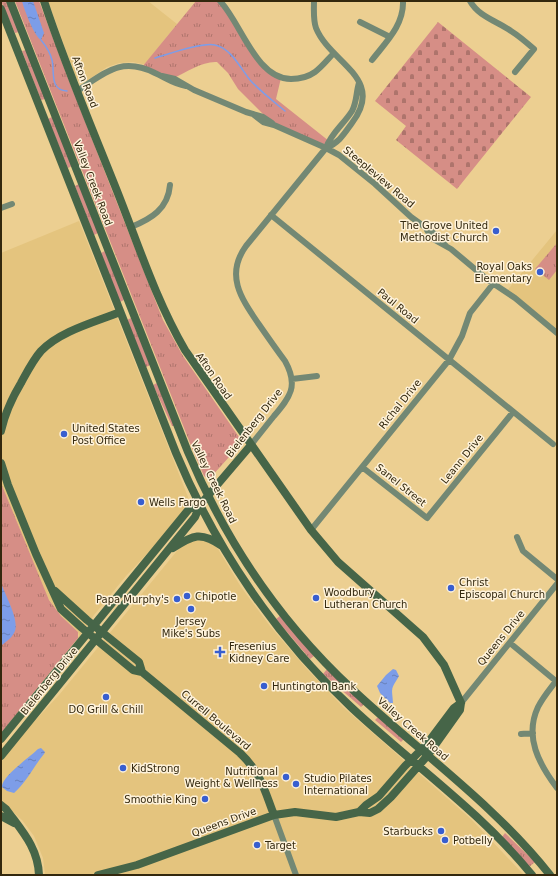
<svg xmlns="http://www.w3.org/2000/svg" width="558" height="876" viewBox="0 0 558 876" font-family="'DejaVu Sans',sans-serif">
<defs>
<pattern id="grass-tufts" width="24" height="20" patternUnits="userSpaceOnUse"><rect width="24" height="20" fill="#d68e86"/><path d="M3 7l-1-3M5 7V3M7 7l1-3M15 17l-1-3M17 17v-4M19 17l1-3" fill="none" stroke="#ae746c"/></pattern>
<pattern id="cemetery-stones" width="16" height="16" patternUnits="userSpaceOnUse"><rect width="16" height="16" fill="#d68e86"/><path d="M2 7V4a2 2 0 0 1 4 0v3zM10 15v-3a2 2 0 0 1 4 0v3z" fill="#ae746c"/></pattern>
<pattern id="water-ripples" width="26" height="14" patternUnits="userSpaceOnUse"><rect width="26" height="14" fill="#7d9de8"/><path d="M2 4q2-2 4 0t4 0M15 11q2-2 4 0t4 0" fill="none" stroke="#6780ba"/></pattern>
</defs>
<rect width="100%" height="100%" fill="#eccf91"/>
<path fill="#e4c47e" d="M 48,1 L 148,1 L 177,24 L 145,64 L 147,65 L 133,62 L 119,63 L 107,67 L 85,82 L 80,82 L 76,78 Z
M 79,221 L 188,497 L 186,507 L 157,543 L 126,576 L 94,615 L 77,640 L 79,636 L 78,632 L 61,616 L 48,598 L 3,488 L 1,488 L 1,253 Z
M 557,230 L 557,333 L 506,292 Z
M 202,539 L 215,546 L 218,549 L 241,587 L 270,626 L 306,668 L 343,707 L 471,819 L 524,875 L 45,875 L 43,858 L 34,836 L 22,820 L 1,801 L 1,762 L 28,728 L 59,695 L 181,546 L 186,543 Z"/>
<path fill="url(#grass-tufts)" d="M 1,1 L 6,1 L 19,32 L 15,33 Z
M 15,1 L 39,1 L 66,73 L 163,320 L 183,356 L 239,437 L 240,441 L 239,446 L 211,477 L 207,478 L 204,476 L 190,443 Z
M 196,1 L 220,1 L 261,63 L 281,78 L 276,99 L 329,141 L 326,148 L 275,126 L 238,89 L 228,73 L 217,62 C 203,61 186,72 174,78 L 142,67 Z
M 26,50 L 45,99 L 41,100 L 22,51 Z
M 52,117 L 72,166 L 68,168 L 48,119 Z
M 79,184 L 98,233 L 94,235 L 75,186 Z
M 557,243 L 557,270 L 549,280 L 535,269 Z
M 105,251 L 124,300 L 120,302 L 101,253 Z
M 131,318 L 150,365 L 146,367 L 127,320 Z
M 157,383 L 174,426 L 172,426 L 153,385 Z
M 1,483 L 49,600 L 61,616 L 78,632 L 78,638 L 1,733 Z
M 280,616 L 314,656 L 310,659 L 276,619 Z
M 327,669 L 364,704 L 361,707 L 323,674 Z
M 378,717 L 404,739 L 401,742 L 375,720 Z
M 505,833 L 535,862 L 529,867 L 502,837 Z"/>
<path fill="url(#cemetery-stones)" d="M 438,22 L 531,97 L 457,189 L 396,140 L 406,126 L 375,101 Z"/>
<path fill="url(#water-ripples)" d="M 22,1 L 33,1 L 44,33 L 41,40 C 34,36 24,9 22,1 Z
M 1,583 C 5,595 21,622 14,633 C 11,639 5,642 1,646 Z
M 393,669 L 396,670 L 399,676 C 390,691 392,687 393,703 L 390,703 L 380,693 L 377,686 L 386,675 Z
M 41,748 L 45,752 L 44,754 C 34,766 26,783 14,793 L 7,791 L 2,787 C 1,777 30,757 38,749 Z"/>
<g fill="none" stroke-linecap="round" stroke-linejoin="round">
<path stroke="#7d9de8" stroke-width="1.5" d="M 41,40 C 46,46 50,52 52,60 C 55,72 49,90 67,91
M 155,58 C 169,54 202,42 215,45 C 231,48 241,69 250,80 C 260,91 273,101 285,111"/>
<path stroke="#738874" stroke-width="6" d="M 220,1 C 241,23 256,79 291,79 C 300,79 308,77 315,72 C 322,67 328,59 334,53
M 314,1 C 314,9 313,20 316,28 C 330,63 386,78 352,123 C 344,134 339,143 326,148
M 470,1 C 479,17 497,21 511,31 C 519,36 526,42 534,49 L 515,72
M 360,22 L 390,37
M 372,60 C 386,42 404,25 403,1
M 162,76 L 175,79 L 194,90 L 246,112 L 263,117 L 272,123
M 77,91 C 105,73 121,56 155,73 C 166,78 174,84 186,86
M 254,115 L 263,122 L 274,125 L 326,148 L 339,155 L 375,184 L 411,217 L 436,235 L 446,246
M 1,208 L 12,204
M 271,215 L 553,444
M 131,227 C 151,219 168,209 170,185
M 427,230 L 433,239 L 451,249 L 488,280 L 515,298 L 557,333
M 292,379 L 317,376
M 251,445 C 258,436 266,426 274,416 C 290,397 299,386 285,361 C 276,349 267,336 258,323 C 241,298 225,275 246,246 L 326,148 C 331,133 344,124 352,111 C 357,102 356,92 359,83
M 362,467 L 427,518 L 513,412
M 311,530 L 449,360 L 462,336 L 470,313 L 493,284
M 517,537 L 523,551 L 557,579
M 510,643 L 557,682
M 556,681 C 550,689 543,697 538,707 C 524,737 539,764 557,788
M 461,703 L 557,584
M 521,734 L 533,733
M 274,815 L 296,875"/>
<path stroke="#466548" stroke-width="8" d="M 10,1 L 188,452 C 226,542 280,622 352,689 C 418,751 493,803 550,875
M 44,1 C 65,65 92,128 117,191 C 138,244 156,300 185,350 L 311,530 L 338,562 L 423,637 L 444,665 L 461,703 L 460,710 L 428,755 L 391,797 L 378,809 L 370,813 L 359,812 L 336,817 L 295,812 L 274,815 L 137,865 L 98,875
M 1,9 L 176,453 C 216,549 276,637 352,708 C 412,764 480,811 532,875
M 1,431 C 5,413 12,398 21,383 C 27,372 33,360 41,351 C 60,331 95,322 120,312
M 1,463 L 8,485 L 36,554 L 61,609 L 82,628 L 133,670 L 142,672 L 240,753 C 261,773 264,789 274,815
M 173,548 C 193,535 201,531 222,546
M 55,591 L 87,620 L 139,662 L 142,672
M 1,739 L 189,509 L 200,505
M 1,756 L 195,517 L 200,505 L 251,445
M 1,805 L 6,809 C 21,830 38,847 39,875
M 359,812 L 366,805 L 379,796 L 405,766 L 427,744 L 454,708 L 461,703
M 1,816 L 14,823"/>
</g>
<g fill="#385ecf" stroke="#fef2da" stroke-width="1.5">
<circle cx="496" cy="231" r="4"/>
<circle cx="540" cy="272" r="4"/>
<circle cx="64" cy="434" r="4"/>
<circle cx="141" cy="502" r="4"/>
<circle cx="451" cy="588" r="4"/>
<circle cx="187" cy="596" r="4"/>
<circle cx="316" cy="598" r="4"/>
<circle cx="177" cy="599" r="4"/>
<circle cx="191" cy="609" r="4"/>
<path d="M218 646h4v4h4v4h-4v4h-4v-4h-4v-4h4z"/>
<circle cx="264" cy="686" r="4"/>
<circle cx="106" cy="697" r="4"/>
<circle cx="123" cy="768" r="4"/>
<circle cx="286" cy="777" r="4"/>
<circle cx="296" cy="784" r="4"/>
<circle cx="205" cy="799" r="4"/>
<circle cx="441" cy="831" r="4"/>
<circle cx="445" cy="840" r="4"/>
<circle cx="257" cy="845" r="4"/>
</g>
<g text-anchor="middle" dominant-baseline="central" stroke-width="3" stroke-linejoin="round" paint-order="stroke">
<g font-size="10" fill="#33280e" stroke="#fef2da">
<text transform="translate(85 82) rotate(69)">Afton Road</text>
<text transform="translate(379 177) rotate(40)">Steepleview Road</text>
<text transform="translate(93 183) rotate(69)">Valley Creek Road</text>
<text transform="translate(398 306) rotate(39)">Paul Road</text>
<text transform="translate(214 376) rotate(55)">Afton Road</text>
<text transform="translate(400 404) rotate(-51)">Richal Drive</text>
<text transform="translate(254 423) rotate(-52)">Bielenberg Drive</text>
<text transform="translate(462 459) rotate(-51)">Leann Drive</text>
<text transform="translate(214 482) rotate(64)">Valley Creek Road</text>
<text transform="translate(401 485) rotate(39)">Sanel Street</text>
<text transform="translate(501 638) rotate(-51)">Queens Drive</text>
<text transform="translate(49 681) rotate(-51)">Bielenberg Drive</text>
<text transform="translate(216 720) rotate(40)">Currell Boulevard</text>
<text transform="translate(413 729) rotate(41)">Valley Creek Road</text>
<text transform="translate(224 822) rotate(-20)">Queens Drive</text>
</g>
<g font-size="10" fill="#33280e" stroke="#fef2da" text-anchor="start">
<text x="488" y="225" text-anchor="end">The Grove United<tspan x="488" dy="12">Methodist Church</tspan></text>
<text x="532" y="266" text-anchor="end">Royal Oaks<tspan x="532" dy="12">Elementary</tspan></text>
<text x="72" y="428">United States<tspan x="72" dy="12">Post Office</tspan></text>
<text x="149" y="502">Wells Fargo</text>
<text x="459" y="582">Christ<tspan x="459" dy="12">Episcopal Church</tspan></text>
<text x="324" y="592">Woodbury<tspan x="324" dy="12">Lutheran Church</tspan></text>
<text x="195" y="596">Chipotle</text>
<text x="169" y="599" text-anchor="end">Papa Murphy's</text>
<text x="191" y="621" text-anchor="middle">Jersey<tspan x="191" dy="12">Mike's Subs</tspan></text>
<text x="229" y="646">Fresenius<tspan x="229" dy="12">Kidney Care</tspan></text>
<text x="272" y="686">Huntington Bank</text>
<text x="106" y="709" text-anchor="middle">DQ Grill &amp; Chill</text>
<text x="131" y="768">KidStrong</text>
<text x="278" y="771" text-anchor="end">Nutritional<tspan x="278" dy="12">Weight &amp; Wellness</tspan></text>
<text x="304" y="778">Studio Pilates<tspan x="304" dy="12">International</tspan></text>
<text x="197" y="799" text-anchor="end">Smoothie King</text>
<text x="433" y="831" text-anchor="end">Starbucks</text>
<text x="453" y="840">Potbelly</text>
<text x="265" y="845">Target</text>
</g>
</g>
<rect width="558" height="876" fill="none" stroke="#33280e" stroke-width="4"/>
</svg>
